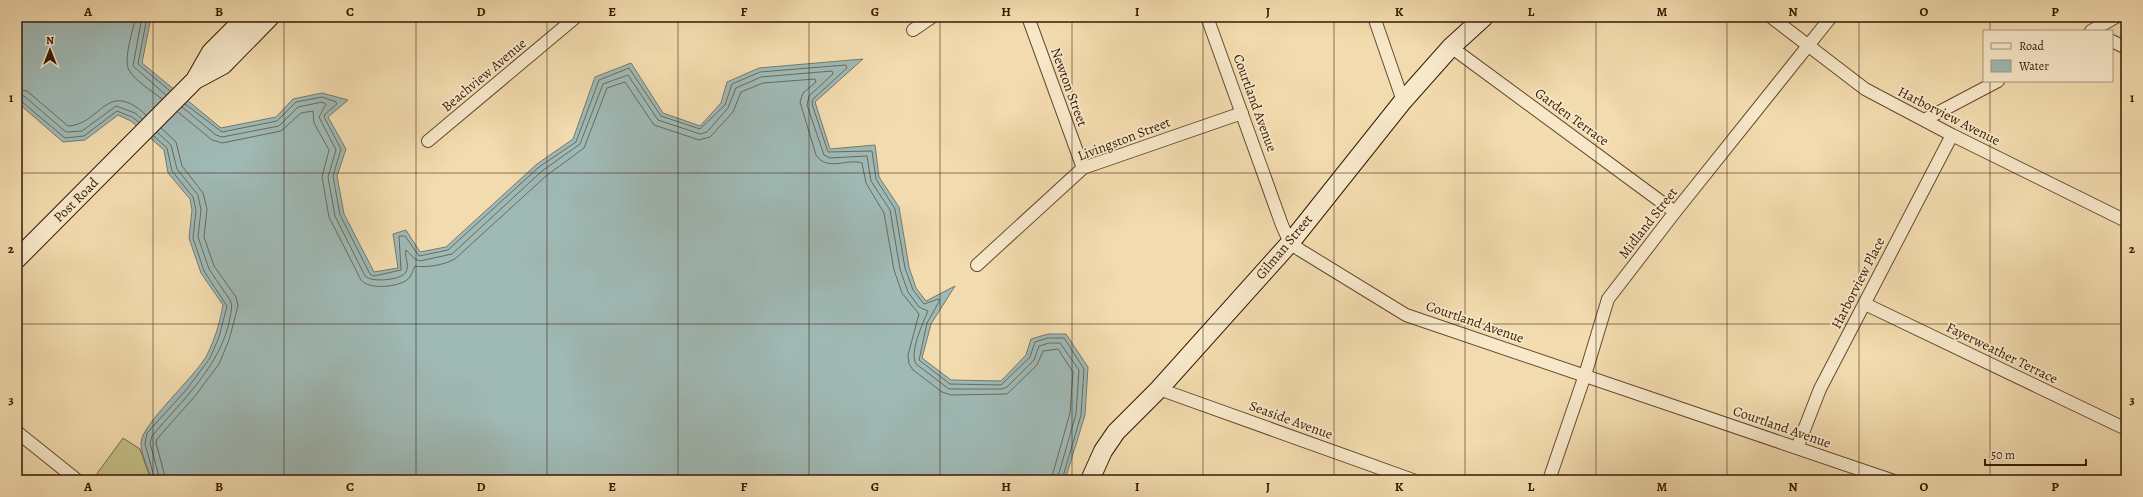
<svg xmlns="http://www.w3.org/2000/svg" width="2143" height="497" viewBox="0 0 2143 497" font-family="Alegreya,serif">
<rect width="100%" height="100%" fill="#f2dbae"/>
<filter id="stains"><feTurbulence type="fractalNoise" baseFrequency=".005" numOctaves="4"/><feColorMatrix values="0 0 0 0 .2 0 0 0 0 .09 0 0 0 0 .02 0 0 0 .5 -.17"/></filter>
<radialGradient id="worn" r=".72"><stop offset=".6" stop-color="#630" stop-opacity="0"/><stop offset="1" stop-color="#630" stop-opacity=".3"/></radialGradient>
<path fill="#c2be85" stroke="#7c6c44" d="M 123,438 L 140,449 L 151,480 L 102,480 L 96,475 Z"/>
<path fill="#9fb9b5" stroke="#75796e" d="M 17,17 L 151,17 L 142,63 L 221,128 L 276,117 L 293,99 L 322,93 L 348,100 L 328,117 L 346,149 L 337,176 L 344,214 L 374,272 L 398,268 L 393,234 L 406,230 L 420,252 L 446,247 L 537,164 L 573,139 L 595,77 L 631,63 L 663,113 L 700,126 L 721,103 L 727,82 L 759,68 L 863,59 L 815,102 L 830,149 L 875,145 L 879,177 L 899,207 L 909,267 L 916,288 L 926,301 L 955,286 L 931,324 L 922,358 L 951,380 L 1001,381 L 1026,355 L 1031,339 L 1048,334 L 1066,334 L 1088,367 L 1085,415 L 1065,480 L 152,480 C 149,471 140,451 141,442 C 143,423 195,377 207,355 C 215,339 220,322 223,305 L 201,273 L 189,238 L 192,210 L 190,199 L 168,173 L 164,150 L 131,121 L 118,115 L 85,140 L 63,142 L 17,102 Z"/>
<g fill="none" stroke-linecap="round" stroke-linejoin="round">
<path stroke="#6a6a5c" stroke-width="1" d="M 136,17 C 133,29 123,60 129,70 C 135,81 152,91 162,99
M 142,17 L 133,66 L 166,95
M 147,17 L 138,64 L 170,91
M 17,89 L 27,91 L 68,126 C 102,124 106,78 146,115
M 17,95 L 24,96 L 66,132 L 82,131 L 116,106 L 135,113 L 142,119
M 17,100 L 21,101 L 65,138 L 84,136 L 117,111 L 132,117 L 139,122
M 185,104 L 222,132 L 277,121 L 296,102 L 322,97 L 336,102 L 337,104 L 325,114 L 324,117 L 341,149 L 333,176 L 340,215 L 370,274 L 374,276 L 401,270 L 399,236 L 405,236 L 419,256 L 448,250 L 539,167 L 576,142 L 599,80 L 629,68 L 661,116 L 700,129 L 725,105 L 732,84 L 760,72 L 846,65 L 847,68 L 813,99 L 812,104 L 828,152 L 872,151 L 876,179 L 895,209 L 905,268 L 913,290 L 924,304 L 938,299 L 940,300 L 927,323 L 919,360 L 950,384 L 1001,385 L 1030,357 L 1035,342 L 1048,338 L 1064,338 L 1084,369 L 1081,415 L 1062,480
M 182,107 L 216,135 L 222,137 L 279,126 L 298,107 L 322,102 L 326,104 L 319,117 L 336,150 L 328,177 L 335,216 L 365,276 C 372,283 402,280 406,272 C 410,265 404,257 406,250 L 415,259 L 420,261 L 452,254 L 542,171 L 580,144 L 603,84 L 628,75 L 658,120 L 700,134 L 707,132 L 728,108 L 736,88 L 761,77 L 832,71 L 833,74 L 809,96 L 807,105 L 824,155 L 830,158 L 867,156 L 871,181 L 890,210 L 900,269 L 908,292 L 919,307 L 928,311 C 923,323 909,352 916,364 L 949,389 L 1002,389 L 1007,387 L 1034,360 L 1039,346 L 1049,343 L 1060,343 L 1079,370 L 1076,414 L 1057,480
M 178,112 L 212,140 L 222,143 L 281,131 L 301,113 L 313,111 L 314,123 L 329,150 L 322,177 L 329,217 L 361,280 C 369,290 397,287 407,280 C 412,276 412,271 415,266 C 426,268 446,265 456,258 L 546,176 L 584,148 L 607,88 L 625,82 L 654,125 L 699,140 L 710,137 L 733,112 L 741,92 L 763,83 L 815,79 L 816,82 L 803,93 L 800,102 L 816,155 C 827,172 847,158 862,163 L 866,183 L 884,213 L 894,270 L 902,293 L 919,314 L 908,355 L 909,364 L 913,370 L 942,392 L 951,395 L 1007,394 L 1037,365 L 1043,351 L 1058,349 L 1073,372 L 1070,413 L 1051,480
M 161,128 L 176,142 L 182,166 L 203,193 L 207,209 L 204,237 L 214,266 L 236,297 L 238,306 L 229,340 L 219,364 L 195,396 L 157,439 L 156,443 L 166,480
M 157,132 L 171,145 L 177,169 L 198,195 L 201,210 L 198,237 L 209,269 L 230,300 C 233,306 231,312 230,318 C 221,366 182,400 152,436 L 150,443 L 160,480
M 154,136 L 167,148 L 172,171 L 193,197 L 196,210 L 193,238 L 204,271 L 227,306 L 219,337 L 210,358 L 187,389 L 147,433 L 145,444 L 155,480"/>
<g stroke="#654a2e" stroke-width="14">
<path id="street" d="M 1028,17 L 1083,168
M 1207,17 L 1282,225 L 1290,243 L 1300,250 L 1406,315 L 1891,480
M 1374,17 L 1403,101
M 1771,17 L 1865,89 L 1952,135 L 2126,221
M 913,30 L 932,17
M 2091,31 L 2116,17
M 2112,41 L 2126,48
M 1451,47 L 1675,212
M 1924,120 L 1998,81
M 428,141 L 576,17
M 977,265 L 1083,168 L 1242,113
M 1865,304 L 2126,429
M 1159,389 L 1413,480
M 17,432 L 77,480
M 1797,448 L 1820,389 L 1952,135
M 1549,480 L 1585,375 L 1608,299 L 1675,212 L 1831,17"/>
</g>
<g stroke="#361a03" stroke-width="20">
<path id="secondary" d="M 195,80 L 211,52 L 246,17
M 17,259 L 195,80 L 223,65 L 270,17
M 1090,480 L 1103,451 L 1116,432 L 1159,389 L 1290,243 L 1403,101 L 1451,47 L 1484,17"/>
</g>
<use href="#street" stroke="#f7e8ca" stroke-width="12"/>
<use href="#secondary" stroke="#f7e8ca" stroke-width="18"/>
</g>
<path fill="none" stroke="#361a03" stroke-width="1" stroke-opacity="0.55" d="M 153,17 L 153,480M 284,17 L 284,480M 416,17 L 416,480M 547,17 L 547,480M 678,17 L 678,480M 809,17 L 809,480M 940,17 L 940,480M 1072,17 L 1072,480M 1203,17 L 1203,480M 1334,17 L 1334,480M 1465,17 L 1465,480M 1596,17 L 1596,480M 1727,17 L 1727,480M 1859,17 L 1859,480M 1990,17 L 1990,31M 1990,81 L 1990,480M 17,173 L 2126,173M 17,324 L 2126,324"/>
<g text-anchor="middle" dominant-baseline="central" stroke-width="3.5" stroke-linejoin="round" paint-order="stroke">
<g font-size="14" fill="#361a03" stroke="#f7e8ca">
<text transform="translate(484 75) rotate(-40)">Beachview Avenue</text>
<text transform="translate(1069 87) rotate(70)">Newton Street</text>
<text transform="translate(1255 103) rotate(70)">Courtland Avenue</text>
<text transform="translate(1949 116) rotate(27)">Harborview Avenue</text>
<text transform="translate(1572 117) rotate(36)">Garden Terrace</text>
<text transform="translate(1124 139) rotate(-21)">Livingston Street</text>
<text transform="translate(76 200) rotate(-45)">Post Road</text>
<text transform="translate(1648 223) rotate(-52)">Midland Street</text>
<text transform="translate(1284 247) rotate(-50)">Gilman Street</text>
<text transform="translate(1858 283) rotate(-63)">Harborview Place</text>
<text transform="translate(1475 322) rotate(19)">Courtland Avenue</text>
<text transform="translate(2002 353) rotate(26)">Fayerweather Terrace</text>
<text transform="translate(1291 420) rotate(20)">Seaside Avenue</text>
<text transform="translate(1782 427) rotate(19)">Courtland Avenue</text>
</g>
</g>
<rect width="2143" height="497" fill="none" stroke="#f2dbae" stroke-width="44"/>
<rect x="1983" y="30" width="130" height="52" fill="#f7e8ca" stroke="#aa967a"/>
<rect x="1991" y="43" width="20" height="6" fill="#f7e8ca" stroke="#aa967a"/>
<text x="2019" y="50" font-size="12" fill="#361a03">Road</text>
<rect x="1991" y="60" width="20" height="12" fill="#9fb9b5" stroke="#aa967a"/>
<text x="2019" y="70" font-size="12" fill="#361a03">Water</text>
<g transform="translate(50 50)" stroke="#f7e8ca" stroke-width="3" paint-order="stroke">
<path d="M0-3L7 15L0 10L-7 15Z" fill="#361a03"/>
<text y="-6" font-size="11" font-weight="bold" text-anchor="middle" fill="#361a03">N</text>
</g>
<path d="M1985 459v6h101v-6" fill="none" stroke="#361a03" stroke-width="2"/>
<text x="1991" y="459" font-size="12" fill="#361a03" stroke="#f7e8ca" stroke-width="3" paint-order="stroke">50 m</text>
<rect x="22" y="22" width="2099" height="453" fill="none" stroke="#361a03" stroke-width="1.5"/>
<g font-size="13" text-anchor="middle" font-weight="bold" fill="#361a03">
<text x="88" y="16">A</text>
<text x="219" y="16">B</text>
<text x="350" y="16">C</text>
<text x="481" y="16">D</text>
<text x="612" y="16">E</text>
<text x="744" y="16">F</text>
<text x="875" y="16">G</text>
<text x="1006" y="16">H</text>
<text x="1137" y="16">I</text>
<text x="1268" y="16">J</text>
<text x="1399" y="16">K</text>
<text x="1531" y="16">L</text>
<text x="1662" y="16">M</text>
<text x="1793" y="16">N</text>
<text x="1924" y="16">O</text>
<text x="2055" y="16">P</text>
<text x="11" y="102">1</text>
<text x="2132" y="102">1</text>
<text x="11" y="253">2</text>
<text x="2132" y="253">2</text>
<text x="11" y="404">3</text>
<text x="2132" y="404">3</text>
<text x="88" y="491">A</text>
<text x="219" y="491">B</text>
<text x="350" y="491">C</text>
<text x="481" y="491">D</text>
<text x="612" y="491">E</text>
<text x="744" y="491">F</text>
<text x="875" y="491">G</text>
<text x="1006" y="491">H</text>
<text x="1137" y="491">I</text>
<text x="1268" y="491">J</text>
<text x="1399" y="491">K</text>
<text x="1531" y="491">L</text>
<text x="1662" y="491">M</text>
<text x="1793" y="491">N</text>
<text x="1924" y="491">O</text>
<text x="2055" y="491">P</text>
</g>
<rect width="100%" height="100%" filter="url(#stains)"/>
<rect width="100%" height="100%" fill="url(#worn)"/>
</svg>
